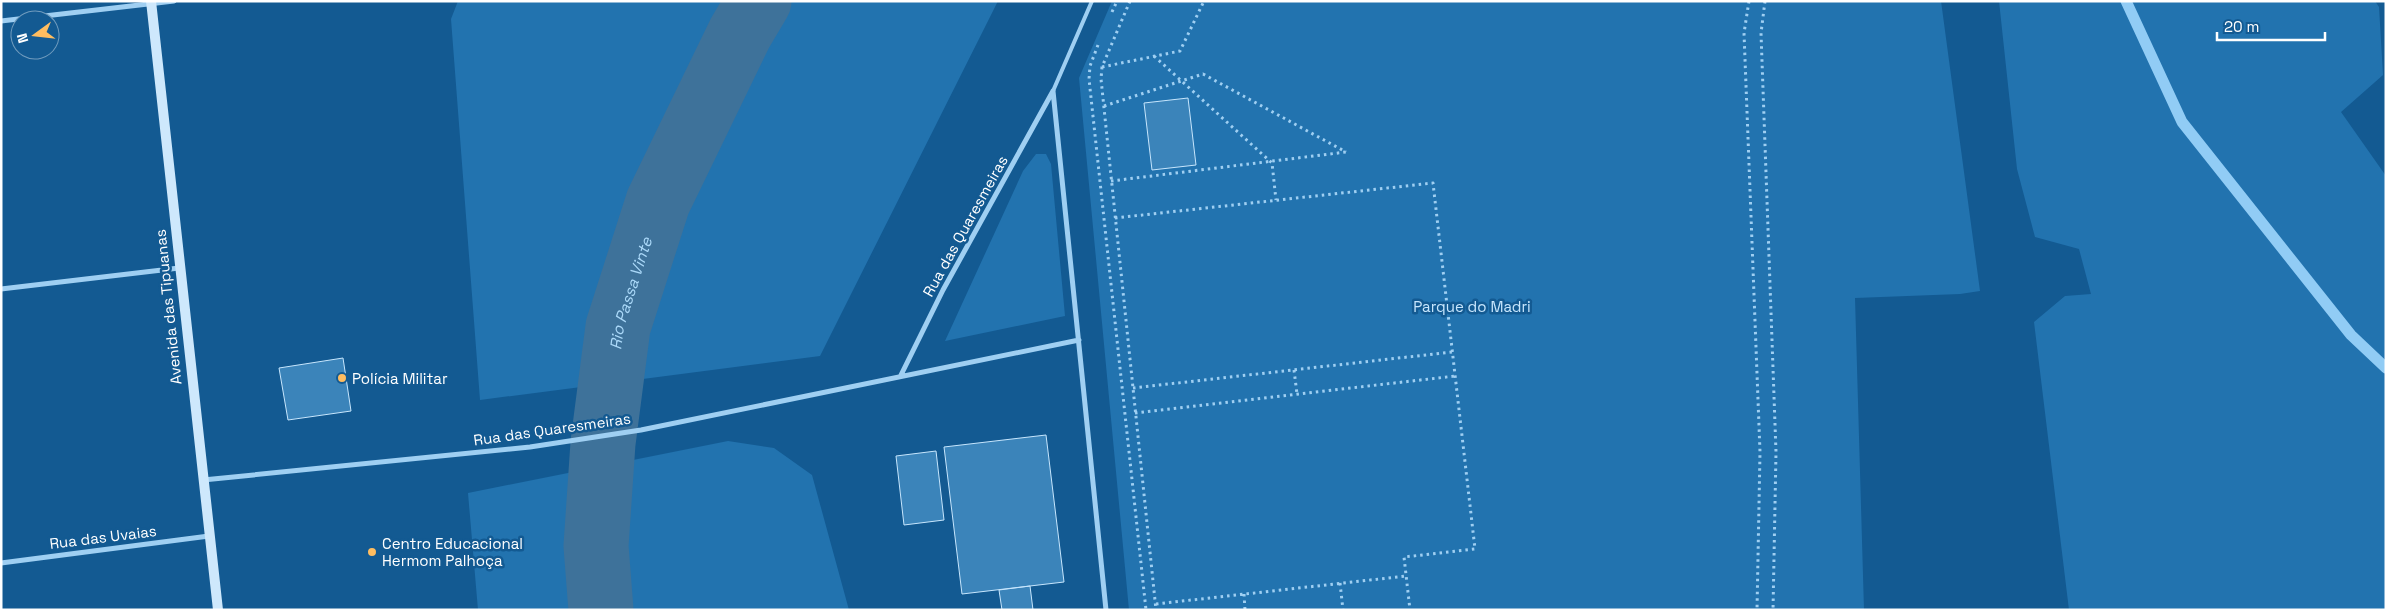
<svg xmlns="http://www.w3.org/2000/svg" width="2387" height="611" viewBox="0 0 2387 611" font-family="'Space Grotesk',sans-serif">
<rect width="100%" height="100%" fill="#135a92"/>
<path fill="#2273af" d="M 458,1 L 998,1 L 820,356 L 480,400 L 451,19 Z
M 1112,1 L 1941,1 L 1980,291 L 1960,294 L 1855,298 L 1864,610 L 1129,610 L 1079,78 Z
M 1999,1 L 2375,1 L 2379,7 L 2383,75 L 2341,112 L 2386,176 L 2386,610 L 2069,610 L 2034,322 L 2065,296 L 2091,294 L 2079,249 L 2035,237 L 2017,169 Z
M 1036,154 L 1046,154 L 1051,164 L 1065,316 L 945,341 L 1023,171 Z
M 728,441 L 774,448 L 812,475 L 849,610 L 478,610 L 468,493 Z"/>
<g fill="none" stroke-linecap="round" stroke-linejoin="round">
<path stroke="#91ccf5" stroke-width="11" d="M 2126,1 L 2182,122 L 2351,335 L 2386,368"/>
<path stroke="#3e729a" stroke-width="65" id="s1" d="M 601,610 L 596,546 L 603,443 L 618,327 L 658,202 L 740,33 L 759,1"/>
</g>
<path fill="#3b84ba" stroke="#c7e6fd" d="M 1188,98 L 1196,165 L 1152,170 L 1144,103 Z
M 343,358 L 351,411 L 288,420 L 279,368 Z
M 1046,435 L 1064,582 L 962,594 L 944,447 Z
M 936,451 L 944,520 L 904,525 L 896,456 Z
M 1030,586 L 1033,610 L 1002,610 L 999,590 Z"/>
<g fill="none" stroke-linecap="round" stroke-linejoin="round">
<path stroke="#9fcff2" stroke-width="3" stroke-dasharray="2.5 4" stroke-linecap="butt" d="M 1130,1 L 1102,67 L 1101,79 L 1156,610
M 1749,1 L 1744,33 L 1760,452 L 1757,610
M 1765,1 L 1761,33 L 1776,452 L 1773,610
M 1112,12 L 1117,1
M 1098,45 L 1090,66 L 1089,79 L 1146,610
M 1154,56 L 1272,163 L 1276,200
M 1102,67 L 1180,51 L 1204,1
M 1104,106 L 1203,74 L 1346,152
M 1111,181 L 1346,152
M 1115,218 L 1433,183 L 1475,549 L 1404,557 L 1410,610
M 1294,370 L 1297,394
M 1133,388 L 1452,352
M 1135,413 L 1455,376
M 1340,583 L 1343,610
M 1244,594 L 1245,610
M 1156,604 L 1406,576"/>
<path stroke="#9fcff2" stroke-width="4" d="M 1053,91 L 1092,1"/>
<path stroke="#9fcff2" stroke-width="5" d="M 1,21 L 174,1
M 1053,91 L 1106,610
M 1,289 L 179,268
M 901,375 L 943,290 L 1053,91
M 203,480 L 530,447 L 641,430 L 1079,340
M 1,563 L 209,536"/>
<path stroke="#cee8fc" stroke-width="10" d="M 151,1 L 218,610"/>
</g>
<g fill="#ffbd60" stroke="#135a92" stroke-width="2">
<circle cx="342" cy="378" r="5"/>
<circle cx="372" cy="552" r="5"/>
</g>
<g text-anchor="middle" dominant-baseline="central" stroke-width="5" stroke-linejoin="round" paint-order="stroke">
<g font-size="15" fill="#fff" stroke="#135a92">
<text transform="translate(965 226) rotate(-61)">Rua das Quaresmeiras</text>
<text transform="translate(168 307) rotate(-96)">Avenida das Tipuanas</text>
<text transform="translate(552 429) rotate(-8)">Rua das Quaresmeiras</text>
<text transform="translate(103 537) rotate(-7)">Rua das Uvaias</text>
</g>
<g font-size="15" fill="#c7e6fd" stroke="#135a92">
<text x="1472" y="306">Parque do Madri</text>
</g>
<g font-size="15" fill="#fff" stroke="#135a92" text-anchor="start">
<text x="352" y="378">Polícia Militar</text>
<text x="382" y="543">Centro Educacional<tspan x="382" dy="17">Hermom Palhoça</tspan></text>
</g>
<g font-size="16" font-style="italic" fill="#abd9f9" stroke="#135a92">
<text stroke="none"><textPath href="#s1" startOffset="320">Rio Passa Vinte</textPath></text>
</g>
</g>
<rect width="2387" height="611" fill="none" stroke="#ffffff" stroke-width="5"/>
<g transform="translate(35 35) rotate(255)"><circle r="24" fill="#135a92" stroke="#719cbe"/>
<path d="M0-4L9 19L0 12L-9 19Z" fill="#ffbd60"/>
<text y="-8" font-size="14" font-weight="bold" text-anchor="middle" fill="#ffffff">N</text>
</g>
<path d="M2217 32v8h108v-8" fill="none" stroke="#ffffff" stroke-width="2.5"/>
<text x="2224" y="32" font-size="15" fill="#ffffff" stroke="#135a92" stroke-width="4" paint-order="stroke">20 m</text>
</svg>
